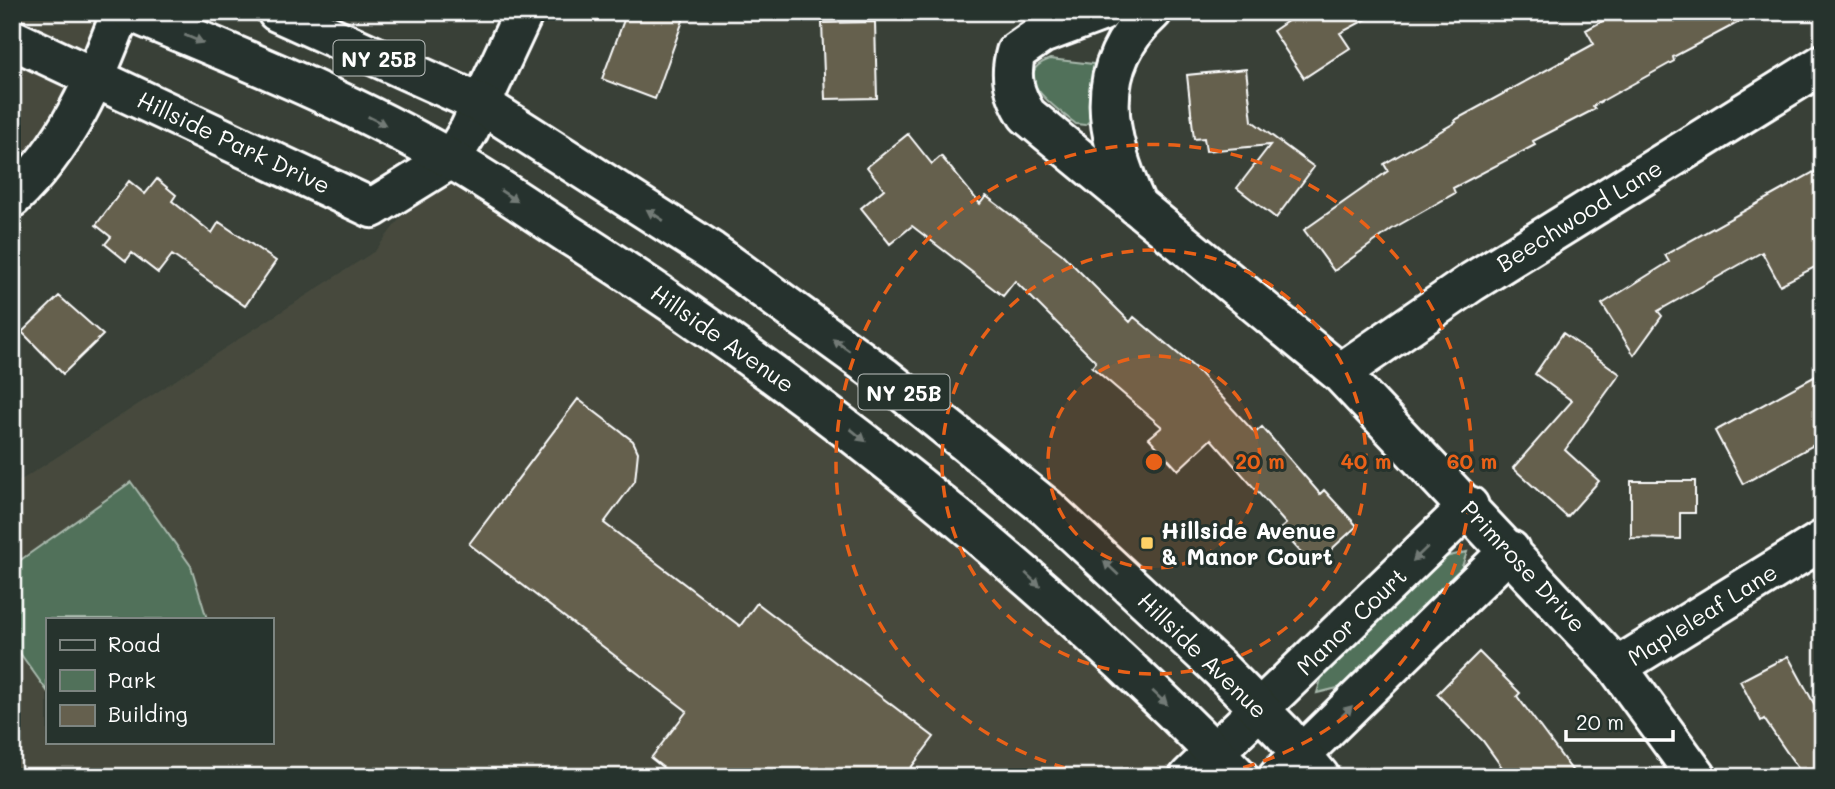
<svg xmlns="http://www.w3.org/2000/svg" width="1835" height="789" viewBox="0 0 1835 789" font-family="Mali,sans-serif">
<rect width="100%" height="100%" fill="#394037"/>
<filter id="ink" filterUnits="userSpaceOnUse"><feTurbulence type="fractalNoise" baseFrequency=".0143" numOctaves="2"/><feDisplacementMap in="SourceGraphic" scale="14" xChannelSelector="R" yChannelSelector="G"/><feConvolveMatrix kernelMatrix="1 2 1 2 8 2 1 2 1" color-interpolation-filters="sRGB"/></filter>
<g filter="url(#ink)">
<path fill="#464a3e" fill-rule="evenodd" d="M 12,12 L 116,12 L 12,192 Z
M 446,158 L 836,427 L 1212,752 L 1184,777 L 12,777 L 12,486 L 375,251 ZM 47,619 L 271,619 L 271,742 L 47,742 Z"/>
<path fill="#51715a" stroke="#a8b8ac" stroke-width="2" d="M 1050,59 L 1093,64 L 1097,71 L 1092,119 L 1085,125 L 1076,124 C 1060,111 1005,75 1050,59 Z
M 131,482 L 191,566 L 207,619 L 47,619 L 47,691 L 12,642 L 12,566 Z
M 1467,552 L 1452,595 L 1358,683 L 1317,693 L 1329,651 L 1423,562 Z"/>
<path fill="#65604e" stroke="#fff" stroke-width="2" d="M 627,12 L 686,12 L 655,99 L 602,79 Z
M 1301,12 L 1380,12 L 1340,33 L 1350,48 L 1304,78 L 1273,31 Z
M 1619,12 L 1758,12 L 1673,57 L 1674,61 L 1593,106 L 1595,109 L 1533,141 L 1535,145 L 1453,188 L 1455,193 L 1392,229 L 1334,271 L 1304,230 L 1388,171 L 1384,164 L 1456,122 L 1455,120 L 1594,44 L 1586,30 Z
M 875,22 L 877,98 L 825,99 L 822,23 Z
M 1246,69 L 1252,121 L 1314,167 L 1276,218 L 1237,188 L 1270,145 L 1206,151 L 1204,138 L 1194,139 L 1187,75 Z
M 908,134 L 932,164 L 941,156 L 980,204 L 986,196 L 1062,254 L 1130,322 L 1134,317 L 1195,368 L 1255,433 L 1262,427 L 1320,494 L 1324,490 L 1357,526 L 1313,566 L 1280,529 L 1286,524 L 1211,439 L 1178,470 L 1149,438 L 1162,427 L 1092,367 L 1096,362 L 1015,281 L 1003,296 L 912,226 L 890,244 L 861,208 L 884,189 L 867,167 Z
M 1823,167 L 1823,263 L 1780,285 L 1762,252 L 1658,311 L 1662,316 L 1634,355 L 1602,304 L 1669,262 L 1665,255 Z
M 157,179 L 176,195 L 172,201 L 212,233 L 219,222 L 276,261 L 245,306 L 172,255 L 158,273 L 132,253 L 126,261 L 105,244 L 111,237 L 96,225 L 129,181 L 145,194 Z
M 59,296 L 103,335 L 63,374 L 22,332 Z
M 1563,333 L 1620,374 L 1565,450 L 1599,481 L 1567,517 L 1513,468 L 1572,401 L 1535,374 Z
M 1823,372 L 1823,440 L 1743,484 L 1715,431 Z
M 578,399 L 633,441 L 638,452 L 635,481 L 604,523 L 740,626 L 757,603 L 934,737 L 904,777 L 675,777 L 651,758 L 687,711 L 469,544 Z
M 1631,481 L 1695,481 L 1695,513 L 1680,513 L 1680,539 L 1631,538 Z
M 1479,652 L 1520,693 L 1517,696 L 1577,777 L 1509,777 L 1483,741 L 1437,694 Z
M 1788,656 L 1823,720 L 1823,777 L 1804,777 L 1764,719 L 1761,721 L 1740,681 Z"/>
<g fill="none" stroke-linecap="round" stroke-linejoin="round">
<g stroke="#fff" stroke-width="44">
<path id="minor" d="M 1101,12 L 1042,34 L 1016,52 C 1009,77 1014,94 1027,115 L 1340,373 L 1617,667 L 1697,777
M 12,39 L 372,208 L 451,159 L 469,130 L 524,12
M 12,198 C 67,146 95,82 121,12
M 1137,206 C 1106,138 1090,68 1152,12
M 1340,373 L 1472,282 L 1823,64
M 1617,667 L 1823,540
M 1189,777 L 1469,506
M 1278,777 L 1510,550"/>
</g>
<g stroke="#fff" stroke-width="44">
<path id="primary" d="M 131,12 C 238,57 346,99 447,157 C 492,182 535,213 579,241 C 819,395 1039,573 1239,777
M 277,12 L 481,104 L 711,251 L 883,376 L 1047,508 L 1219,668 L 1284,734 L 1320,777"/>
</g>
<use href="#minor" stroke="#26332d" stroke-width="38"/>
<use href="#primary" stroke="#26332d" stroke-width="38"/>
</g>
<defs><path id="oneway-solid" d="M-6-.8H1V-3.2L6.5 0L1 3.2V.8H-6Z" transform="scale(1.75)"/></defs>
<g fill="#727a76">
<use href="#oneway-solid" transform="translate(194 39) rotate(23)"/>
<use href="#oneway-solid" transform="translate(377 121) rotate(27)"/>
<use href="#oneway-solid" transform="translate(509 196) rotate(33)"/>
<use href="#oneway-solid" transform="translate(655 215) rotate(-147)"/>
<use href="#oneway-solid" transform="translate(841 345) rotate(-144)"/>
<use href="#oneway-solid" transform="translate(858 435) rotate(39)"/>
<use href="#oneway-solid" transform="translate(1420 554) rotate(136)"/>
<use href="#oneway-solid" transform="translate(1111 568) rotate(-137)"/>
<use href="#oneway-solid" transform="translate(1033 580) rotate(43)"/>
<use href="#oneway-solid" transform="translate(1160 698) rotate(43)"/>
<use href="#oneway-solid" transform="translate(1345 713) rotate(-45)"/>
</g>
</g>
<circle cx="1154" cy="462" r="106" fill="#e96118" fill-opacity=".12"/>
<g fill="none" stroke="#e96118" stroke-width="3.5" stroke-dasharray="12 9">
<circle cx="1154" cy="462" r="106"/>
<circle cx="1154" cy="462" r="212"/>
<path d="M1107 777A318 318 0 1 1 1201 777"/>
</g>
<rect fill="#ffd166" stroke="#26332d" stroke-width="2.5" x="1140" y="536" width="14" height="14" rx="3.5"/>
<g text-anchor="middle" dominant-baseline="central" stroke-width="6" stroke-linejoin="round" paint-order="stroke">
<g fill="#26332d" stroke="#bec2c0" stroke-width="2">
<rect x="333.5" y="40.5" width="91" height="35" rx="5"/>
<rect x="858.5" y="374.5" width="91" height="35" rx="5"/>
</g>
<g font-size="21" font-weight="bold" fill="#fff">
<text x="379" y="58">NY 25B</text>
<text x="904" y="392">NY 25B</text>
</g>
<g font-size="23" fill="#fff" stroke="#26332d">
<text transform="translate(234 142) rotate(25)">Hillside Park Drive</text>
<text transform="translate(1579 215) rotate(-32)">Beechwood Lane</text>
<text transform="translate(723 338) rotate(35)">Hillside Avenue</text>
<text transform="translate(1524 566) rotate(47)">Primrose Drive</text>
<text transform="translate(1702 614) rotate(-32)">Mapleleaf Lane</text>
<text transform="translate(1351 621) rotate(-44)">Manor Court</text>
<text transform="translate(1203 655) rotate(44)">Hillside Avenue</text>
</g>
<g font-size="23" font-weight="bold" fill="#fff" stroke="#26332d" text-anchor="start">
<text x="1161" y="530">Hillside Avenue<tspan x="1161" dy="26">&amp; Manor Court</tspan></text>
</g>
</g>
<circle cx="1154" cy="462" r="10" fill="#e96118" stroke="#26332d" stroke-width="3.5"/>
<g font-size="21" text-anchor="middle" font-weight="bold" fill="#e96118" stroke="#26332d" stroke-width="6" stroke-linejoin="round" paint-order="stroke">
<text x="1260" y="469">20 m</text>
<text x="1366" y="469">40 m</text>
<text x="1472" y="469">60 m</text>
</g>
<rect width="1835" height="789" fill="none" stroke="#26332d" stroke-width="42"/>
<rect x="21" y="21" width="1793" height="747" fill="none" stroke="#fff" stroke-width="2.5" filter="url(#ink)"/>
<rect x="46" y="618" width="228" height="126" fill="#26332d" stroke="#7d8581" stroke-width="2"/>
<rect x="60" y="640" width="35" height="10" fill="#26332d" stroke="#7d8581" stroke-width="2"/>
<text x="108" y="652" font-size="21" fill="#ffffff">Road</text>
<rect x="60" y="670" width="35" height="21" fill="#51715a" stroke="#7d8581" stroke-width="2"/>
<text x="108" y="688" font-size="21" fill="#ffffff">Park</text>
<rect x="60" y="705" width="35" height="21" fill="#65604e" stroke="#7d8581" stroke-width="2"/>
<text x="108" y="722" font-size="21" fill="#ffffff">Building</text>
<path d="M1566 730v10h107v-10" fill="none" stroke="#ffffff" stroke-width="3.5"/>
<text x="1576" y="730" font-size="21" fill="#ffffff" stroke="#26332d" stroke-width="5" paint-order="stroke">20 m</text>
</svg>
